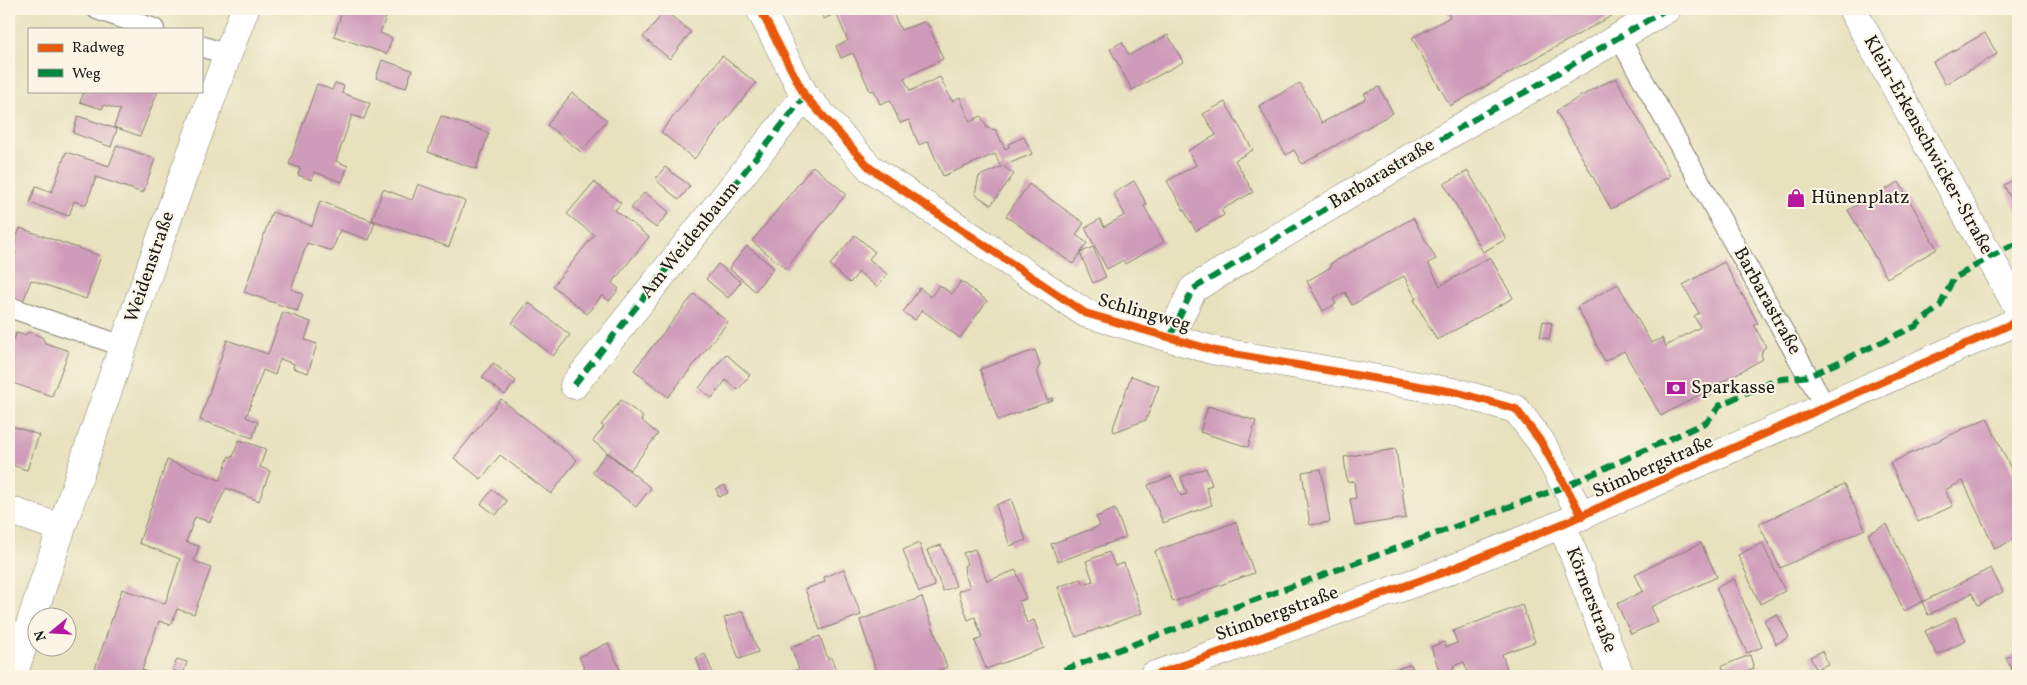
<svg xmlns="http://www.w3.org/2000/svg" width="2027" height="685" viewBox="0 0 2027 685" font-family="Vollkorn,serif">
<rect width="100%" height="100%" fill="#fcf5e5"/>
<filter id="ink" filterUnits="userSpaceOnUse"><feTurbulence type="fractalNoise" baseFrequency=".02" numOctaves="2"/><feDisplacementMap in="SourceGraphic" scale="10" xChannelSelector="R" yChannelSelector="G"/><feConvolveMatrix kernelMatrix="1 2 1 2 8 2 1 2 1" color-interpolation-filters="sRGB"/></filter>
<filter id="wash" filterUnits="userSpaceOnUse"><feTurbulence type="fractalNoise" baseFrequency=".0096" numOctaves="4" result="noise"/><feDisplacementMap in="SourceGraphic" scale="20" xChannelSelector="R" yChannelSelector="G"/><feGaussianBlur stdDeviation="1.12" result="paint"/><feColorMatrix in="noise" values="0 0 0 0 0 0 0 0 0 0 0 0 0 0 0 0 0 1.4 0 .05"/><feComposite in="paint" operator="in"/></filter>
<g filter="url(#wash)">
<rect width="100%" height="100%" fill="#e7e1be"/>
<g id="blocks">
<path fill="#cf9bba" d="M 343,9 L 389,9 L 380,33 L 392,38 L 387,54 L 334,36 Z
M 819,9 L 891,9 L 901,30 L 924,22 L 929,26 L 943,59 L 904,78 L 910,91 L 940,77 L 952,101 L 960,97 L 970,122 L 981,116 L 987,128 L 996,130 L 1005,149 L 1009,147 L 1008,144 L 1024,137 L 1032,154 L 1003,166 L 1014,174 L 991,205 L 975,194 L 979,176 L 1001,167 L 995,154 L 943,176 L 928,141 L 919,145 L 909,120 L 900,123 L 890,100 L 880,104 L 874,90 L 870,91 L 853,53 L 841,58 L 836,46 L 848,41 L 836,13 L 824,19 Z
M 1445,9 L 1624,9 L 1450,106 L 1412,38 L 1450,17 Z
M 665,11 L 691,32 L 670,59 L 643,37 Z
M 1985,33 L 1997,54 L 1945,84 L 1933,62 Z
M 1168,35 L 1183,62 L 1132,90 L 1110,49 L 1122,42 L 1129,55 Z
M 722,56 L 756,83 L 694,159 L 661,132 Z
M 382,60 L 412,70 L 406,88 L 376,78 Z
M 1616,78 L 1670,176 L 1611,209 L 1556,111 L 1595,88 Z
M 335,83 L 344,86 L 342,93 L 370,103 L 364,119 L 352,115 L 336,161 L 348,166 L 342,182 L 314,172 L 312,180 L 298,175 L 300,168 L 289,164 L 317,84 L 332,90 Z
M 1300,83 L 1322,123 L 1367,98 L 1364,94 L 1379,87 L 1393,113 L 1302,164 L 1294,150 L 1286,155 L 1259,106 Z
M 84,91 L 158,91 L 140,136 L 114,127 L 120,110 L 104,105 L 102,109 L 80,102 Z
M 572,93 L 607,120 L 581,152 L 547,125 Z
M 1225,102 L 1253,150 L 1235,160 L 1253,192 L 1221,210 L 1224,215 L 1196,231 L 1167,181 L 1196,165 L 1188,151 L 1216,135 L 1203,114 Z
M 78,116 L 117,129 L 111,147 L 73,133 Z
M 441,116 L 489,133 L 476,169 L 428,152 Z
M 117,145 L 155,159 L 143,193 L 96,177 L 86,205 L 74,201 L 69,216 L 30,203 L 36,186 L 52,192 L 66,152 L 109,166 Z
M 813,166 L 846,194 L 786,269 L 752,241 Z
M 665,167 L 690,186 L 679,200 L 655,179 Z
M 1468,171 L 1506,239 L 1483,252 L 1444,184 Z
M 2018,178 L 2018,213 L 2004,185 Z
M 1134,181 L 1147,205 L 1144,206 L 1164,242 L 1125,264 L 1123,260 L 1107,269 L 1085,228 L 1100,219 L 1104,227 L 1125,215 L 1113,193 Z
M 594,182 L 621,203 L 615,210 L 649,237 L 612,283 L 619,289 L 609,301 L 602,295 L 587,314 L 553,286 L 594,235 L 567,214 Z
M 1899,182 L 1937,249 L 1887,278 L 1848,210 Z
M 418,184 L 465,201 L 449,247 L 372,220 L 383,189 L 412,200 Z
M 1029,184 L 1084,223 L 1076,235 L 1087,243 L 1073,264 L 1006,216 Z
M 645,192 L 669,212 L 656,228 L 631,208 Z
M 320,201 L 375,222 L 369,240 L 340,230 L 332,251 L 307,243 L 291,289 L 303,294 L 297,311 L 244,292 L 272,212 L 312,226 Z
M 1413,218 L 1436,259 L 1428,263 L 1440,286 L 1490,257 L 1513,298 L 1437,340 L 1414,300 L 1416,299 L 1404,276 L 1352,305 L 1345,292 L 1333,299 L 1336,304 L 1323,311 L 1307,281 L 1331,267 L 1330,264 Z
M 20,228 L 101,256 L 86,299 L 31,280 L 23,302 L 9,297 L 9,274 L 16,252 L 12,250 Z
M 855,235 L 875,252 L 869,259 L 887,274 L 877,287 L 859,272 L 850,283 L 830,265 Z
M 747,246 L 774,268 L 755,291 L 729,268 Z
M 1093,247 L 1106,277 L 1093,283 L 1080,253 Z
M 1724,262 L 1758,323 L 1754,325 L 1766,347 L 1763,349 L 1761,355 L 1763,359 L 1661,416 L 1624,351 L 1605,361 L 1577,307 L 1618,284 L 1651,343 L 1662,338 L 1666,346 L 1700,327 L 1694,316 L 1699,313 L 1683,285 Z
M 718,264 L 741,282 L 728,298 L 706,279 Z
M 961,281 L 987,301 L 960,338 L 922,310 L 915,320 L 903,312 L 920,288 L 931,297 L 939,285 L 952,294 Z
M 694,294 L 728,322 L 668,397 L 634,370 Z
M 528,302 L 570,335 L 553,356 L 512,323 Z
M 283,312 L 311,322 L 305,340 L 317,344 L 308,373 L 293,368 L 294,364 L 280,359 L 275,375 L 263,370 L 246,417 L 258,422 L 253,438 L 200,420 L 227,340 L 268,354 Z
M 1543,321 L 1552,323 L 1549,339 L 1540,337 Z
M 30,332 L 42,337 L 45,343 L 69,351 L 52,396 L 9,382 L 9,343 L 14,340 L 16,333 L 24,335 Z
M 1035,350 L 1040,365 L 1037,371 L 1047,400 L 1052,398 L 1053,400 L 998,420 L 980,369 Z
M 726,354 L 750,375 L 738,390 L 726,380 L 712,398 L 699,388 Z
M 493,363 L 516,381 L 505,395 L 482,377 Z
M 1131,376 L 1159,386 L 1146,420 L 1114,432 L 1113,428 Z
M 501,399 L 577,460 L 551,494 L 500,455 L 481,479 L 454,458 Z
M 621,400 L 643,417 L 641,420 L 658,434 L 630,470 L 593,441 L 604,427 L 601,425 Z
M 1208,406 L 1256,421 L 1248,447 L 1200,432 Z
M 1987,418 L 2018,484 L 2018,550 L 2013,540 L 1995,549 L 1963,481 L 1945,490 L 1953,506 L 1918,522 L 1890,463 Z
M 9,425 L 39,435 L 27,470 L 9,464 Z
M 239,440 L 266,449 L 260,467 L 270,471 L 259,501 L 226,488 L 210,522 L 195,517 L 186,542 L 199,546 L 194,561 L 211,568 L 194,614 L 177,609 L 171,625 L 159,621 L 142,670 L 154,674 L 154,676 L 106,676 L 94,672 L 122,589 L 165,604 L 173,581 L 180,559 L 139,543 L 167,460 L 220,480 L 229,456 L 233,457 Z
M 1396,449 L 1406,518 L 1355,526 L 1350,499 L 1356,498 L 1354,481 L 1347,482 L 1344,457 Z
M 607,453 L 651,488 L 636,507 L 592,472 Z
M 1206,468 L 1212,485 L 1206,487 L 1212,505 L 1163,523 L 1148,485 L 1172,476 L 1181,496 L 1187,494 L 1181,477 Z
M 1321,469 L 1330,522 L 1310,525 L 1302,472 Z
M 1844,484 L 1865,529 L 1780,568 L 1759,524 Z
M 725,485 L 728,493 L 719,497 L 716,489 Z
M 492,490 L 507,501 L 496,515 L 481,504 Z
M 1011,499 L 1026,540 L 1010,546 L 996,505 Z
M 1115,509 L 1126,537 L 1058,562 L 1051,544 L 1100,526 L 1096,517 Z
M 1236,522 L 1254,573 L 1173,602 L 1155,551 Z
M 1887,524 L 1923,601 L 1904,611 L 1868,534 Z
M 919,543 L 935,586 L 919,592 L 903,550 Z
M 1701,543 L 1717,577 L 1651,607 L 1658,622 L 1631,634 L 1617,604 L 1643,591 L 1635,574 Z
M 1762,543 L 1785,591 L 1760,604 L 1738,555 Z
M 941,545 L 956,586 L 943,591 L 927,550 Z
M 975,549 L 987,581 L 1016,570 L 1026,599 L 1019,601 L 1027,623 L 1034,620 L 1044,648 L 986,669 L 975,641 L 982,638 L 975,617 L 968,620 L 958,591 L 970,587 L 965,575 L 964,566 L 967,564 L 963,553 Z
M 1109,552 L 1115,566 L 1124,563 L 1142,613 L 1076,637 L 1058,587 L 1081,579 L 1084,584 L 1093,581 L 1086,561 Z
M 1991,568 L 2003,592 L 1978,605 L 1972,593 L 1928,615 L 1922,602 Z
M 844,569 L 861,615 L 820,630 L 805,589 L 825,582 L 824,577 Z
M 1734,579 L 1762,647 L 1747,653 L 1716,588 Z
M 922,597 L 947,667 L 923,676 L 878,676 L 860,620 Z
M 1522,605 L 1535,642 L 1502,654 L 1509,675 L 1469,676 L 1464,662 L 1453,666 L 1454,669 L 1440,673 L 1431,647 L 1444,642 L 1446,647 L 1457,643 L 1453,631 Z
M 743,611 L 758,652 L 739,659 L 724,618 Z
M 1777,614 L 1789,637 L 1776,644 L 1764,620 Z
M 1955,617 L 1966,641 L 1937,655 L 1925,631 Z
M 820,636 L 828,659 L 831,657 L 838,676 L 780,676 L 799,669 L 791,647 Z
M 608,643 L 623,676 L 588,676 L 579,657 Z
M 1822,651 L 1828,664 L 1816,669 L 1810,657 Z
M 2018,652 L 2018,676 L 2015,676 L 2006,658 Z
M 705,654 L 714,676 L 688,676 L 701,671 L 696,658 Z
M 1750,655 L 1754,669 L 1735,676 L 1727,676 L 1722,666 Z
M 177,659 L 187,662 L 183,674 L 173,670 Z
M 1411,664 L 1415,676 L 1379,676 Z"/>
</g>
</g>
<g filter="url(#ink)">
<use href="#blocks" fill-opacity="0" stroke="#827e6d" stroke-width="1"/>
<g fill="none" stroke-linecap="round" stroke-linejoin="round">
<g stroke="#827e6d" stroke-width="22">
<path id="lane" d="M 97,9 L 154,29
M 1619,37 L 1826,408
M 201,46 L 227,55
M 9,307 L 123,346"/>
</g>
<g stroke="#827e6d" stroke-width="29">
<path id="street" d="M 760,9 L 805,96 L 870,168 L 1085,313 L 1216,351 L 1459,393 L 1516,409 L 1541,442 L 1582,516
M 1170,337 L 1193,289 L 1478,117 L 1529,90 L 1667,9
M 574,385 L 805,96
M 9,510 L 61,528
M 1562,524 L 1620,676
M 13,676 C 86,452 161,229 245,9"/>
</g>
<g stroke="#827e6d" stroke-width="29">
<path id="secondary" d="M 1852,9 L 2018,308
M 1153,676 L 1447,571 L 1562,524 L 2018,321"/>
</g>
<use href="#lane" stroke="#fff" stroke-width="20"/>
<use href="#street" stroke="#fff" stroke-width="28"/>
<use href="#secondary" stroke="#fff" stroke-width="28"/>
<path stroke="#00873e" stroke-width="6" stroke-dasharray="12 6" stroke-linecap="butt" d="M 1170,337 L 1193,289 L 1478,117 L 1529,90 L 1667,9
M 574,385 L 805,96
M 1047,676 L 1566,486 L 1707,422 L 1720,405 L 1774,380 L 1809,376 L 1916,326 L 1940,306 L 1953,279 L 1990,257 L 2018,243"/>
<g stroke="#fcf5e5" stroke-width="11">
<path id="cycleway" d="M 760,9 L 805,96 L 870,168 L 1085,313 L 1216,351 L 1459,393 L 1516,409 L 1541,442 L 1582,516
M 1153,676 L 1447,571 L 1562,524 L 2018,321"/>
</g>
<use href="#cycleway" stroke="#e8590c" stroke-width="8"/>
</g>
</g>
<defs>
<g id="shop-bare" transform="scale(1.5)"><path d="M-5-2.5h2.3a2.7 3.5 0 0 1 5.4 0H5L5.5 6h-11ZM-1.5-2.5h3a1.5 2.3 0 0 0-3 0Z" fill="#b5179e" stroke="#fcf5e5" stroke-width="2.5" paint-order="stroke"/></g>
<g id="bank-bare" transform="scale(1.5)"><path d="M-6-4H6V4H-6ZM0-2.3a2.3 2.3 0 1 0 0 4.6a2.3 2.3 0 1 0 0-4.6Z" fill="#b5179e" stroke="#fcf5e5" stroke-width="2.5" paint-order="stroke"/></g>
</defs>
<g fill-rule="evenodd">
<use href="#shop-bare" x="1796" y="198"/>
<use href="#bank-bare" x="1676" y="388"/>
</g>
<g text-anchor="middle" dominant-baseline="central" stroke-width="4" stroke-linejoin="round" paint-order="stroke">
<g font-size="19" fill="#1c1c1c" stroke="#fcf5e5">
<text transform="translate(1928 145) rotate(61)">Klein-Erkenschwicker-Straße</text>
<text transform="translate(1382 174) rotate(-31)">Barbarastraße</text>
<text transform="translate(690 240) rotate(-51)">Am Weidenbaum</text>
<text transform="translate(150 267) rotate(-71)">Weidenstraße</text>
<text transform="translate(1767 301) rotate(61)">Barbarastraße</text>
<text transform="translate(1144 313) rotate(16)">Schlingweg</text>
<text transform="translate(1653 467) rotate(-24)">Stimbergstraße</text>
<text transform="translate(1591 600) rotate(69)">Körnerstraße</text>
<text transform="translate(1277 614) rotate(-20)">Stimbergstraße</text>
</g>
<g font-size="19" fill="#1c1c1c" stroke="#fcf5e5" text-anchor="start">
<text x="1811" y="198">Hünenplatz</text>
<text x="1691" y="388">Sparkasse</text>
</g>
</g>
<rect width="2027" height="685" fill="none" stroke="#fcf5e5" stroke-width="30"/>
<rect x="28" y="28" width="175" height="65" fill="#fcf5e5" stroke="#a29e95"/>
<rect x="38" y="44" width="25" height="8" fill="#e8590c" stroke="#a29e95"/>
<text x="72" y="52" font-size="15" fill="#1c1c1c">Radweg</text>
<rect x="38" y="69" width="25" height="8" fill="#00873e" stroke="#a29e95"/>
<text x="72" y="78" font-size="15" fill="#1c1c1c">Weg</text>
<g transform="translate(52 632) rotate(252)"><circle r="24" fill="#fcf5e5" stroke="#a29e95"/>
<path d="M0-4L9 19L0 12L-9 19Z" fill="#b5179e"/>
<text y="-8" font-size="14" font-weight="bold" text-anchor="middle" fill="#1c1c1c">N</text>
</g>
</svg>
